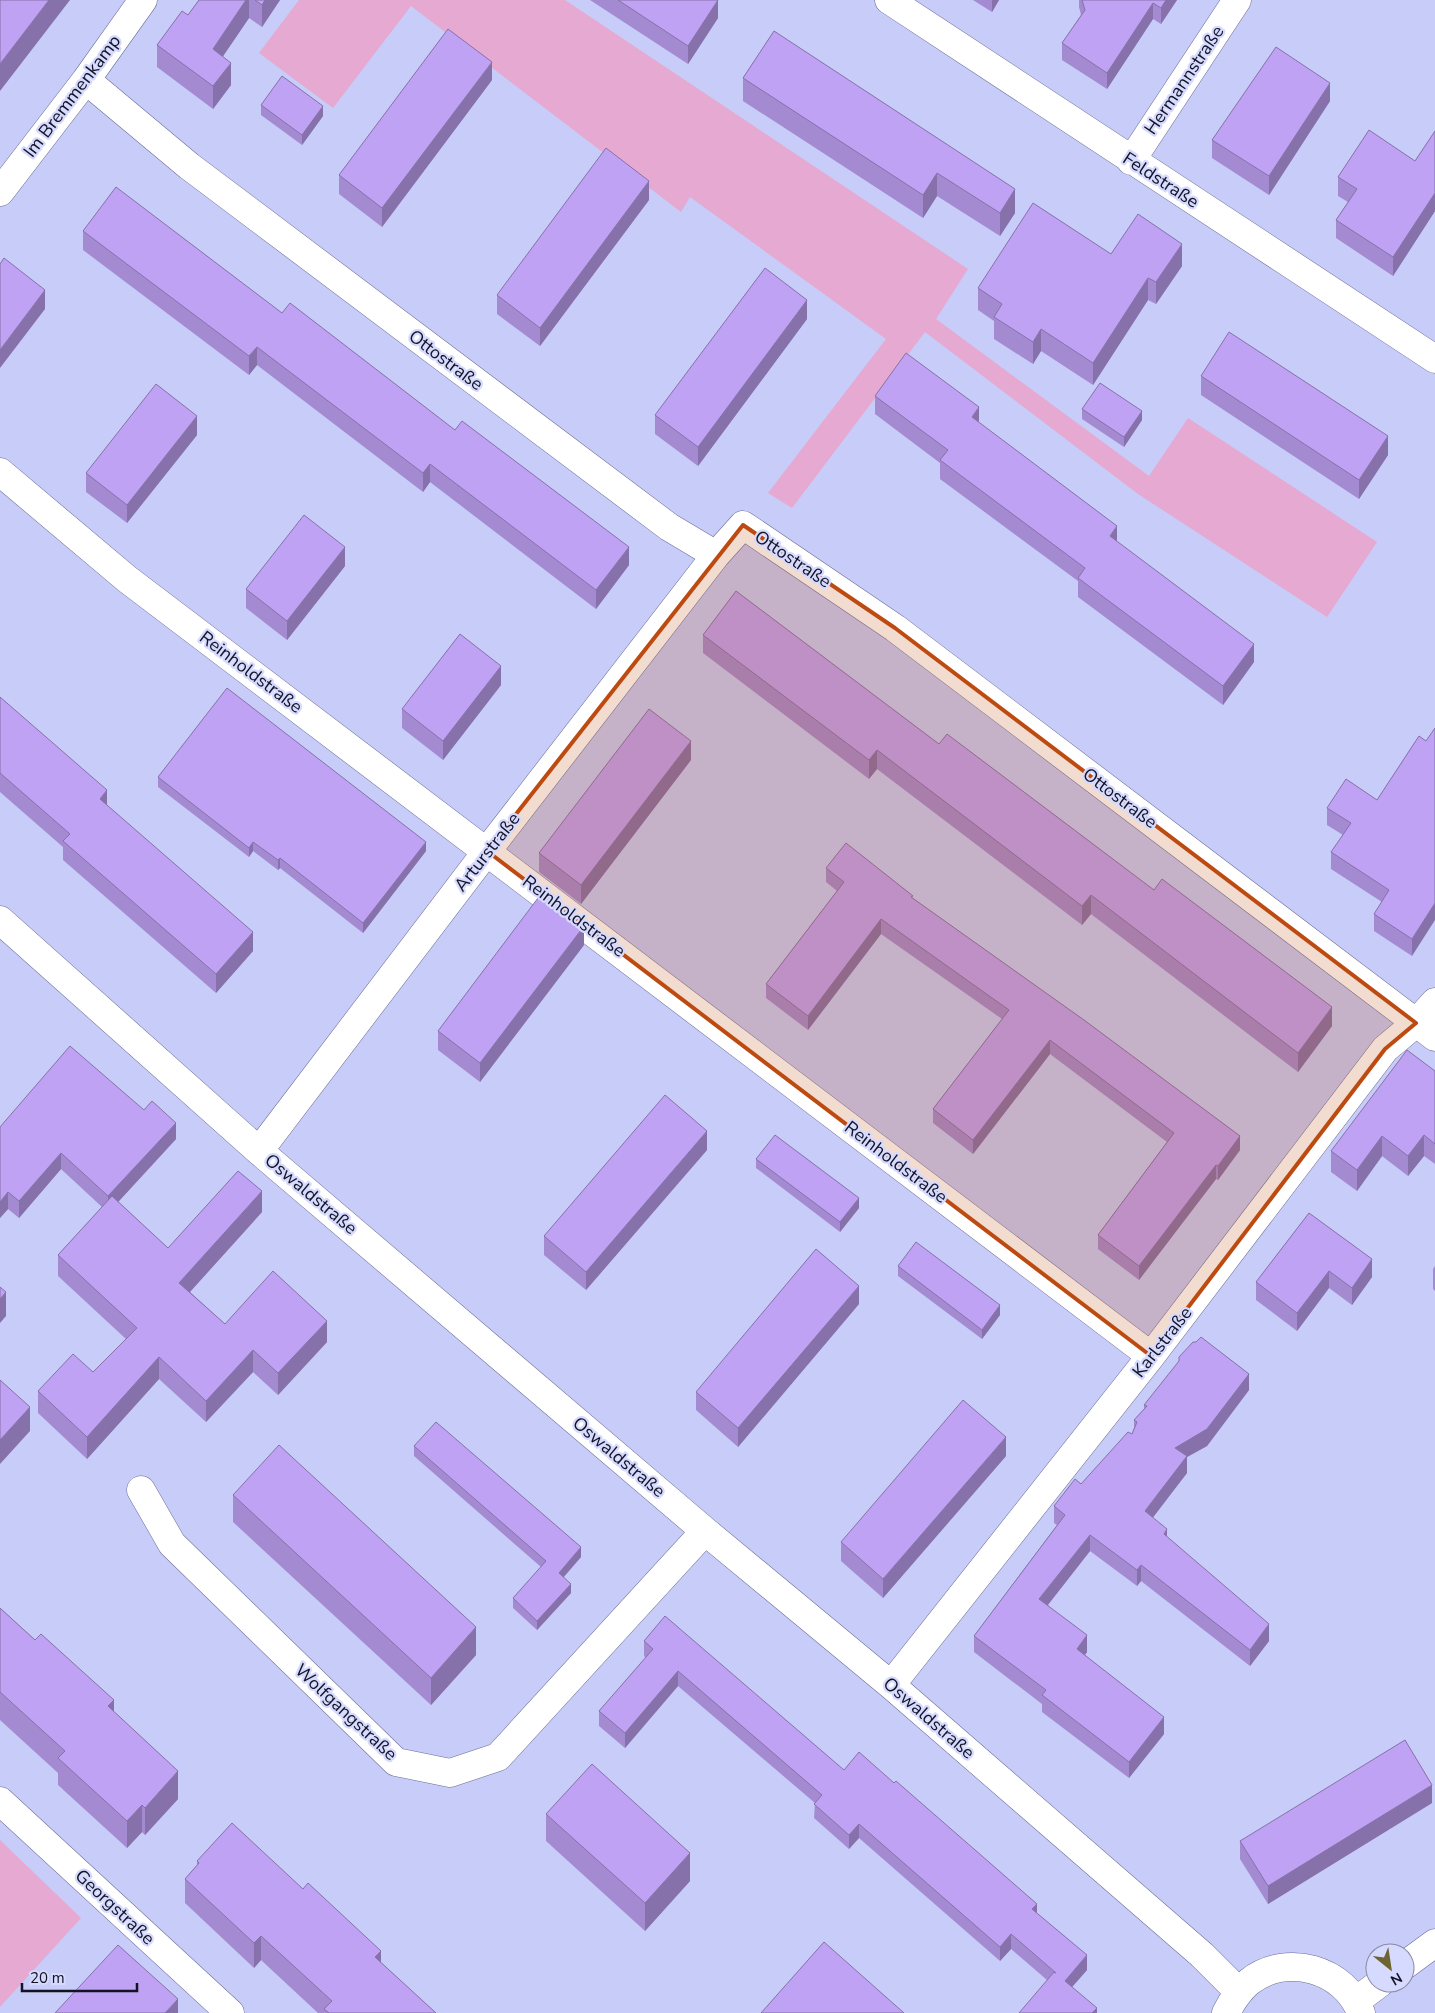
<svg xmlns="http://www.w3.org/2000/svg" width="1435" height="2013" viewBox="0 0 1435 2013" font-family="'Nunito Sans',sans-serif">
<rect width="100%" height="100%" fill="#c7ccf8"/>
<path fill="#e6a9d1" d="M 299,0 L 565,0 L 968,269 L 936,319 L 1149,476 L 1188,418 L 1377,542 L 1327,617 L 1138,494 L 925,332 L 792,508 L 768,493 L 886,339 L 690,197 L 681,212 L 411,6 L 333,108 L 259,53 Z
M 0,1840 L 81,1918 L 0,2007 Z"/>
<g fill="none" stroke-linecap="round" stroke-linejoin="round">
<g stroke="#6b6e96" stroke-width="29">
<path id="street" d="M 889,0 L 1435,359
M 86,80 L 189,166 L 669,527 L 716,555 L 743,525 L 895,628 L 1435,1037
M 1131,161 L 1237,0
M 0,192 L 86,80 L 143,0
M 0,472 L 127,579 L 1151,1356
M 0,920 L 259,1151 L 705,1531 L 891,1685 L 1202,1955 L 1239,1992
M 259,1151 L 487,851 L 716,555
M 141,1490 L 172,1544 L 396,1762 L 450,1773 L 498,1757 L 705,1531
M 891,1685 L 1151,1356 L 1385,1049 L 1416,1023 L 1435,1002
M 0,1801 L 230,2013"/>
</g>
<g stroke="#6b6e96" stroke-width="29">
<path id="secondary" d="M 1405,1965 L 1435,1943
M 1356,2001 L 1380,1983
M 1226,2013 C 1232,2001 1238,1991 1249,1982 C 1286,1952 1345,1969 1361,2013"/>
</g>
<use href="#street" stroke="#fff" stroke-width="28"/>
<use href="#secondary" stroke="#fff" stroke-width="28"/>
</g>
<path fill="#a48bd1" d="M 199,0 L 280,0 L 262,27 L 249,18 L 223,56 L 231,85 L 213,109 L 157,67 L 157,45 L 188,15 Z
M 590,0 L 718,0 L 718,18 L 688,64 Z
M 973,0 L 999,0 L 992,12 Z
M 1079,0 L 1177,0 L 1161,24 L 1153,19 L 1107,89 L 1062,60 L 1062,43 L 1081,15 L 1079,7 Z
M 774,31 L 1015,213 L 1000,236 L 937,196 L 923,218 L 743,101 L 743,78 Z
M 492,80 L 382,227 L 339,194 L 339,175 Z
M 1330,101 L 1269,195 L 1212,158 L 1212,140 Z
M 261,105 L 323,116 L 302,145 L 261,115 Z
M 1435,131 L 1435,211 L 1393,276 L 1336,238 L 1336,220 L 1348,202 L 1338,196 L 1338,177 L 1415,161 Z
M 649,200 L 540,346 L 497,314 L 497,295 Z
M 83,231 L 282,313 L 629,565 L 596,609 L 430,482 L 423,492 L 257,365 L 249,375 L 83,250 Z
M 1111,254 L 1182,266 L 1156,304 L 1148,300 L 1093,385 L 1041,351 L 1033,364 L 994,339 L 994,321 L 978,310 L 978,288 Z
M 807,319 L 698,466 L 655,434 L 655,415 Z
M 1201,376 L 1388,455 L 1359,499 L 1201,395 Z
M 875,396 L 979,423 L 1117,542 L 1254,662 L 1223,705 L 1078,597 L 1078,581 L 940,479 L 940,463 L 875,414 Z
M 1082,409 L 1142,420 L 1124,447 L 1082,419 Z
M 197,435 L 127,523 L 86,492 L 86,473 Z
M 345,566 L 287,640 L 246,608 L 246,589 Z
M 703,635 L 939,744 L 1332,1026 L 1298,1072 L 1091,914 L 1082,925 L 877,769 L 869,779 L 703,653 Z
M 501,685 L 443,760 L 402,728 L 402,709 Z
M 0,697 L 107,806 L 253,951 L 216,993 L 63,860 L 63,847 L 0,792 Z
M 1419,736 L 1412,956 L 1374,931 L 1374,914 L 1382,902 L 1331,869 L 1331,852 L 1343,835 L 1327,825 L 1327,808 L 1377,800 Z
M 691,760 L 581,904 L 539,872 L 539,853 Z
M 158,777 L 426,851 L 363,933 L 280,868 L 278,870 L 253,851 L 249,857 L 158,787 Z
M 826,868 L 913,898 L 1240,1150 L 1218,1180 L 1216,1179 L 1139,1280 L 1098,1249 L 1098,1235 L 1167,1142 L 1050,1054 L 973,1154 L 933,1123 L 933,1109 L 1002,1019 L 881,934 L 808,1030 L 766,998 L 766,984 L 837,891 L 826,882 Z
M 584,945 L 480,1082 L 438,1050 L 438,1031 Z
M 1435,1071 L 1435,1164 L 1424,1156 L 1408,1176 L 1382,1156 L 1357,1191 L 1331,1172 L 1331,1151 Z
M 0,1127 L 176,1139 L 118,1202 L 168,1248 L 262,1212 L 190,1292 L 225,1324 L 327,1342 L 278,1395 L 253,1372 L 206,1422 L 159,1379 L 87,1459 L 38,1413 L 38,1391 L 93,1372 L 126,1339 L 58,1276 L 58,1255 L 102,1207 L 61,1169 L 19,1218 L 8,1209 L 0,1218 Z
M 707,1150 L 586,1290 L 544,1255 L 544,1236 Z
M 756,1159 L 859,1208 L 840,1232 L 756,1168 Z
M 1309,1213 L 1372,1277 L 1352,1305 L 1329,1288 L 1297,1331 L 1256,1300 L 1256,1282 Z
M 898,1266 L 1000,1315 L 982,1339 L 898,1276 Z
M 1435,1266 L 1435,1291 L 1433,1289 L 1433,1269 Z
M 859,1304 L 738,1447 L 696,1410 L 696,1392 Z
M 1249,1390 L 1207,1446 L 1187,1457 L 1187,1473 L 1152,1517 L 1167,1537 L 1269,1641 L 1250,1666 L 1141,1581 L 1137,1586 L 1090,1551 L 1048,1605 L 1087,1652 L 1085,1655 L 1164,1734 L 1129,1778 L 1042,1712 L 1042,1704 L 974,1652 L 974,1636 L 1057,1525 L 1054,1523 L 1054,1506 L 1081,1484 L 1132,1434 L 1134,1428 L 1134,1420 L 1144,1409 L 1144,1405 Z
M 414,1446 L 581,1557 L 564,1577 L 571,1593 L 537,1630 L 513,1608 L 513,1598 L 541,1567 L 414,1456 Z
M 1006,1456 L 883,1598 L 841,1561 L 841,1542 Z
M 233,1495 L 476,1655 L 431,1705 L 233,1522 Z
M 0,1608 L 114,1712 L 178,1799 L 145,1835 L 142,1832 L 127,1848 L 58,1785 L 58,1773 L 0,1720 Z
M 644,1641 L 844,1770 L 1037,1913 L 1087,1970 L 1072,1987 L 1097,2013 L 1047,1980 L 1011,1949 L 1000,1961 L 859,1838 L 849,1849 L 814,1818 L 815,1803 L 678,1686 L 625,1748 L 599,1726 L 599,1711 L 646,1658 L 644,1656 Z
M 1432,1803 L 1268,1904 L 1240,1859 L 1240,1841 Z
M 546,1814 L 690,1881 L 645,1931 L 546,1841 Z
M 197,1861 L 381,1963 L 436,2013 L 318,2013 L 261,1960 L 254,1968 L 185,1903 L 185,1879 L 197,1865 Z"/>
<path fill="#8671aa" d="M 49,0 L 70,0 L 0,91 L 0,64 Z
M 246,0 L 249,0 L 249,18 L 213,71 L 213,49 Z
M 265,0 L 280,0 L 262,27 L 262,5 Z
M 718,0 L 718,18 L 688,64 L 688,46 Z
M 992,0 L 999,0 L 992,12 Z
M 1166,0 L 1177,0 L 1161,24 L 1161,8 Z
M 1153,3 L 1153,19 L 1107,89 L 1107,73 Z
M 492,62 L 492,80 L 382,227 L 382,208 Z
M 231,63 L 231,85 L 213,109 L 213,86 Z
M 1330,83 L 1330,101 L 1269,195 L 1269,176 Z
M 323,106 L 323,116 L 302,145 L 302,135 Z
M 937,173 L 937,196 L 923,218 L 923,195 Z
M 649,181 L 649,200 L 540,346 L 540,328 Z
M 1015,189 L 1015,213 L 1000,236 L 1000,213 Z
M 1435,193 L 1435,211 L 1393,276 L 1393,257 Z
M 1182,244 L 1182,266 L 1156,304 L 1156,282 Z
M 1148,278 L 1148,300 L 1093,385 L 1093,363 Z
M 45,290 L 45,309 L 0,368 L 0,350 Z
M 807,300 L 807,319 L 698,466 L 698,447 Z
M 1041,329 L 1041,351 L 1033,364 L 1033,342 Z
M 257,347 L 257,365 L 249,375 L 249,356 Z
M 979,407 L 979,426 L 972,417 Z
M 1142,411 L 1142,420 L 1124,447 L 1124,437 Z
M 197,416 L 197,435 L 127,523 L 127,505 Z
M 1388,436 L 1388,455 L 1359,499 L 1359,480 Z
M 430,464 L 430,482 L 423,492 L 423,473 Z
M 1117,526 L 1117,544 L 1110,536 Z
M 345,547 L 345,566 L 287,640 L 287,621 Z
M 629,547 L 629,565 L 596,609 L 596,590 Z
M 1254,644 L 1254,662 L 1223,705 L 1223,686 Z
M 501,666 L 501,685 L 443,760 L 443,741 Z
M 691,741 L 691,760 L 581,904 L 581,885 Z
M 877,750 L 877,769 L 869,779 L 869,760 Z
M 107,790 L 107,809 L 100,799 Z
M 253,842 L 253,851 L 249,857 L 249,848 Z
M 426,842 L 426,851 L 363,933 L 363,923 Z
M 280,858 L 280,868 L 278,870 L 278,860 Z
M 1091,895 L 1091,914 L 1082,925 L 1082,906 Z
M 1435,903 L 1435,920 L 1412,956 L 1412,939 Z
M 881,919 L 881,934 L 808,1030 L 808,1016 Z
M 584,926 L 584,945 L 480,1082 L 480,1063 Z
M 253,932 L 253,951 L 216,993 L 216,974 Z
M 1332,1007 L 1332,1026 L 1298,1072 L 1298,1053 Z
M 1050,1040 L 1050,1054 L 973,1154 L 973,1140 Z
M 176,1123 L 176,1139 L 108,1213 L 108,1196 Z
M 707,1131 L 707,1150 L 586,1290 L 586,1272 Z
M 1424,1135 L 1424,1156 L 1408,1176 L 1408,1156 Z
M 1240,1136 L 1240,1150 L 1218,1180 L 1218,1166 Z
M 1382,1136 L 1382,1156 L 1357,1191 L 1357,1170 Z
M 61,1153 L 61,1169 L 19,1218 L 19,1201 Z
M 1216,1165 L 1216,1179 L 1139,1280 L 1139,1266 Z
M 262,1191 L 262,1212 L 179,1304 L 179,1283 Z
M 8,1192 L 8,1209 L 0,1218 L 0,1202 Z
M 859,1198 L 859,1208 L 840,1232 L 840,1222 Z
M 1372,1259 L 1372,1277 L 1352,1305 L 1352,1288 Z
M 1329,1271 L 1329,1288 L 1297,1331 L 1297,1313 Z
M 859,1286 L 859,1304 L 738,1447 L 738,1428 Z
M 6,1292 L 6,1316 L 0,1323 L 0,1299 Z
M 1000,1305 L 1000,1315 L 982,1339 L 982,1330 Z
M 327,1321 L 327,1342 L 278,1395 L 278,1373 Z
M 253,1350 L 253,1372 L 206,1422 L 206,1401 Z
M 159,1357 L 159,1379 L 87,1459 L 87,1437 Z
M 1249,1374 L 1249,1390 L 1207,1446 L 1187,1457 L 1187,1473 L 1145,1528 L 1145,1511 L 1175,1448 Z
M 30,1407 L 30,1431 L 0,1464 L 0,1440 Z
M 1006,1437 L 1006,1456 L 883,1598 L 883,1579 Z
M 1167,1529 L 1167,1545 L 1164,1534 Z
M 1090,1535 L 1090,1551 L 1039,1616 L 1039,1599 Z
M 581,1547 L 581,1557 L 559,1582 L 559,1573 Z
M 1141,1565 L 1141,1581 L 1137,1586 L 1137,1570 Z
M 571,1584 L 571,1593 L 537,1630 L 537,1621 Z
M 1269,1624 L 1269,1641 L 1250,1666 L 1250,1650 Z
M 476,1627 L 476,1655 L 431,1705 L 431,1678 Z
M 1087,1635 L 1087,1652 L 1077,1665 L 1077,1649 Z
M 678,1671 L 678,1686 L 625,1748 L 625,1733 Z
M 114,1700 L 114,1727 L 108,1706 Z
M 1164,1717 L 1164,1734 L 1129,1778 L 1129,1762 Z
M 178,1771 L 178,1799 L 145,1835 L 145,1808 Z
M 1432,1785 L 1432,1803 L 1268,1904 L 1268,1886 Z
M 142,1805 L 142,1832 L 127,1848 L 127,1821 Z
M 859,1824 L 859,1838 L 849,1849 L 849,1835 Z
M 690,1853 L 690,1881 L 645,1931 L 645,1903 Z
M 1037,1904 L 1037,1918 L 1032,1909 Z
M 1011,1934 L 1011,1949 L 1000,1961 L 1000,1947 Z
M 261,1936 L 261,1960 L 254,1968 L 254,1943 Z
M 381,1951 L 381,1975 L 375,1957 Z
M 1087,1955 L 1087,1970 L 1065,1995 L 1065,1981 Z
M 178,1999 L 178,2013 L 165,2013 Z
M 1097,2008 L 1097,2013 L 1092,2013 Z"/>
<path fill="#bfa2f3" stroke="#8671aa" d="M 0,0 L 49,0 L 0,64 Z
M 199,0 L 246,0 L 213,49 L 231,63 L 213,86 L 157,45 L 182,11 L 188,15 Z
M 255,0 L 265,0 L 262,5 Z
M 618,0 L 718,0 L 688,46 Z
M 1082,0 L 1166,0 L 1161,8 L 1153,3 L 1107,73 L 1062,43 L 1085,10 Z
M 448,29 L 492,62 L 382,208 L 339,175 Z
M 774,31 L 1015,189 L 1000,213 L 937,173 L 923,195 L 743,78 Z
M 1276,47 L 1330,83 L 1269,176 L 1212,140 Z
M 282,76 L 323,106 L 302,135 L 261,105 Z
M 1369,130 L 1415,161 L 1435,131 L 1435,193 L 1393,257 L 1336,220 L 1357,189 L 1338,177 Z
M 606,148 L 649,181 L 540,328 L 497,295 Z
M 116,187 L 282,313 L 290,303 L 455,430 L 462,421 L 629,547 L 596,590 L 430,464 L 423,473 L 257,347 L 249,356 L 83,231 Z
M 1033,203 L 1111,254 L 1138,214 L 1182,244 L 1156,282 L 1148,278 L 1093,363 L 1041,329 L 1033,342 L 994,317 L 1002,304 L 978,288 Z
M 4,258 L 45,290 L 0,350 L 0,264 Z
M 765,268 L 807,300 L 698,447 L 655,415 Z
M 1229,332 L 1388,436 L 1359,480 L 1201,376 Z
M 906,353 L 979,407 L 972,417 L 1117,526 L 1110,536 L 1254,644 L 1223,686 L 1078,578 L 1085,568 L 940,460 L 948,450 L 875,396 Z
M 1100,383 L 1142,411 L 1124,437 L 1082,409 Z
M 156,384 L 197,416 L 127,505 L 86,473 Z
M 304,515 L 345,547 L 287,621 L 246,589 Z
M 736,591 L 939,744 L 947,734 L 1154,890 L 1162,879 L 1332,1007 L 1298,1053 L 1091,895 L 1082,906 L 877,750 L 869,760 L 703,635 Z
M 460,634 L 501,666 L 443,741 L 402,709 Z
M 227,688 L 426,842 L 363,923 L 280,858 L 278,860 L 253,842 L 249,848 L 158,777 Z
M 0,697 L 107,790 L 100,799 L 253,932 L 216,974 L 63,841 L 70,834 L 0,773 Z
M 649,709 L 691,741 L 581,885 L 539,853 Z
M 1435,728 L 1435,903 L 1412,939 L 1374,914 L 1389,890 L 1331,852 L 1351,823 L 1327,808 L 1346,779 L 1377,800 L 1419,736 L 1426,741 Z
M 846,843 L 913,896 L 911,897 L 1084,1020 L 1240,1136 L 1218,1166 L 1216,1165 L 1139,1266 L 1098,1235 L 1174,1133 L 1050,1040 L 973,1140 L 933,1109 L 1009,1010 L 881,919 L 808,1016 L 766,984 L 844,882 L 826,868 Z
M 541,894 L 584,926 L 480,1063 L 438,1031 Z
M 70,1046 L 144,1110 L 152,1101 L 176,1123 L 108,1196 L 61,1153 L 19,1201 L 8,1192 L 0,1202 L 0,1127 Z
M 1407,1050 L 1435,1071 L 1435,1144 L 1424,1135 L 1408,1156 L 1382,1136 L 1357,1170 L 1331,1151 Z
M 665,1095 L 707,1131 L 586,1272 L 544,1236 Z
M 775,1135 L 859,1198 L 840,1222 L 756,1159 Z
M 238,1171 L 262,1191 L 179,1283 L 225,1324 L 273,1271 L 327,1321 L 278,1373 L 253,1350 L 206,1401 L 159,1357 L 87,1437 L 38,1391 L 73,1354 L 93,1372 L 137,1328 L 58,1255 L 112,1196 L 168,1248 Z
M 1309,1213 L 1372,1259 L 1352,1288 L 1329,1271 L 1297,1313 L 1256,1282 Z
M 916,1242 L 1000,1305 L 982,1330 L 898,1266 Z
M 816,1249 L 859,1286 L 738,1428 L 696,1392 Z
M 0,1287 L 6,1292 L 0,1299 Z
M 1201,1337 L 1249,1374 L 1207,1429 L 1175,1448 L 1187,1456 L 1145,1511 L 1167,1529 L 1164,1534 L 1269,1624 L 1250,1650 L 1141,1565 L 1137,1570 L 1090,1535 L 1039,1599 L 1087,1635 L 1077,1649 L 1164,1717 L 1129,1762 L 1042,1695 L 1046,1690 L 974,1636 L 1065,1515 L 1054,1506 L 1075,1479 L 1081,1484 L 1128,1432 L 1132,1434 L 1137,1422 L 1134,1420 L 1147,1406 L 1144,1405 L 1179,1361 L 1179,1357 L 1193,1342 L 1196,1342 Z
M 0,1380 L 30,1407 L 0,1440 Z
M 963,1400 L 1006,1437 L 883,1579 L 841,1542 Z
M 436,1422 L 581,1547 L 559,1573 L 571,1584 L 537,1621 L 513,1598 L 546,1561 L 414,1446 Z
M 279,1445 L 476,1627 L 431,1678 L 233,1495 Z
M 0,1608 L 35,1640 L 41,1634 L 114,1700 L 108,1706 L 178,1771 L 145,1808 L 142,1805 L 127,1821 L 58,1758 L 65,1751 L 0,1692 Z
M 665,1616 L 844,1770 L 859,1752 L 894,1783 L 896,1781 L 1037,1904 L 1032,1909 L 1087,1955 L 1065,1981 L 1097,2008 L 1092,2013 L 1019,2013 L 1054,1972 L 1056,1973 L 1011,1934 L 1000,1947 L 859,1824 L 849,1835 L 814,1804 L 822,1795 L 678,1671 L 625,1733 L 599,1711 L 653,1649 L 644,1641 Z
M 1405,1740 L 1432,1785 L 1268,1886 L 1240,1841 Z
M 592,1764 L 690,1853 L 645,1903 L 546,1814 Z
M 232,1823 L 303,1889 L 308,1883 L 381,1951 L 375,1957 L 436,2013 L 329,2013 L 324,2009 L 332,2001 L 261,1936 L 254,1943 L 185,1879 L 199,1863 L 197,1861 Z
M 824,1942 L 904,2013 L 761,2013 Z
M 118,1945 L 178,1999 L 165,2013 L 55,2013 Z"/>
<path fill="#bd4b11" fill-opacity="0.2" stroke="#bd4b11" stroke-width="4" stroke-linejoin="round" d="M 743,525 L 895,628 L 1416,1023 L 1385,1049 L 1151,1356 L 487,851 Z"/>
<g text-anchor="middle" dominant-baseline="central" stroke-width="4.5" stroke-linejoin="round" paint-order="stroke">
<g font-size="18" fill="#121323" stroke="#d6dafe">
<text transform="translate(1184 80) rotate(-56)">Hermannstraße</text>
<text transform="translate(72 96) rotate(-53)">Im Bremmenkamp</text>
<text transform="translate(1161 180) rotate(33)">Feldstraße</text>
<text transform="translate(446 360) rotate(37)">Ottostraße</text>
<text transform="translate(793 559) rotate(34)">Ottostraße</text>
<text transform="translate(251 672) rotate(37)">Reinholdstraße</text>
<text transform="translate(1120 798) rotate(37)">Ottostraße</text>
<text transform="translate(487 852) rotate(-52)">Arturstraße</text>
<text transform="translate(574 916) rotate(37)">Reinholdstraße</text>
<text transform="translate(896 1162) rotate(37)">Reinholdstraße</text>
<text transform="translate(311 1194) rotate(40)">Oswaldstraße</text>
<text transform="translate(1162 1342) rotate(-52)">Karlstraße</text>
<text transform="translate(619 1457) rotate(40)">Oswaldstraße</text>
<text transform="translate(346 1712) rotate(43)">Wolfgangstraße</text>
<text transform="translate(929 1718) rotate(41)">Oswaldstraße</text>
<text transform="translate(115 1907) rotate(43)">Georgstraße</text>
</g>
</g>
<g transform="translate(1390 1968) rotate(150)"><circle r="24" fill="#d6dafe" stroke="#888aa6"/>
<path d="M0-4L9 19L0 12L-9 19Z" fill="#6d6431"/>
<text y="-8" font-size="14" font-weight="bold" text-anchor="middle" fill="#121323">N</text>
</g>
<path d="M22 1983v8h115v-8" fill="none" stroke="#121323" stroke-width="2.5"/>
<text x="30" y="1983" font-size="15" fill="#121323" stroke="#d6dafe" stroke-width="4" paint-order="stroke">20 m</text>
</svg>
